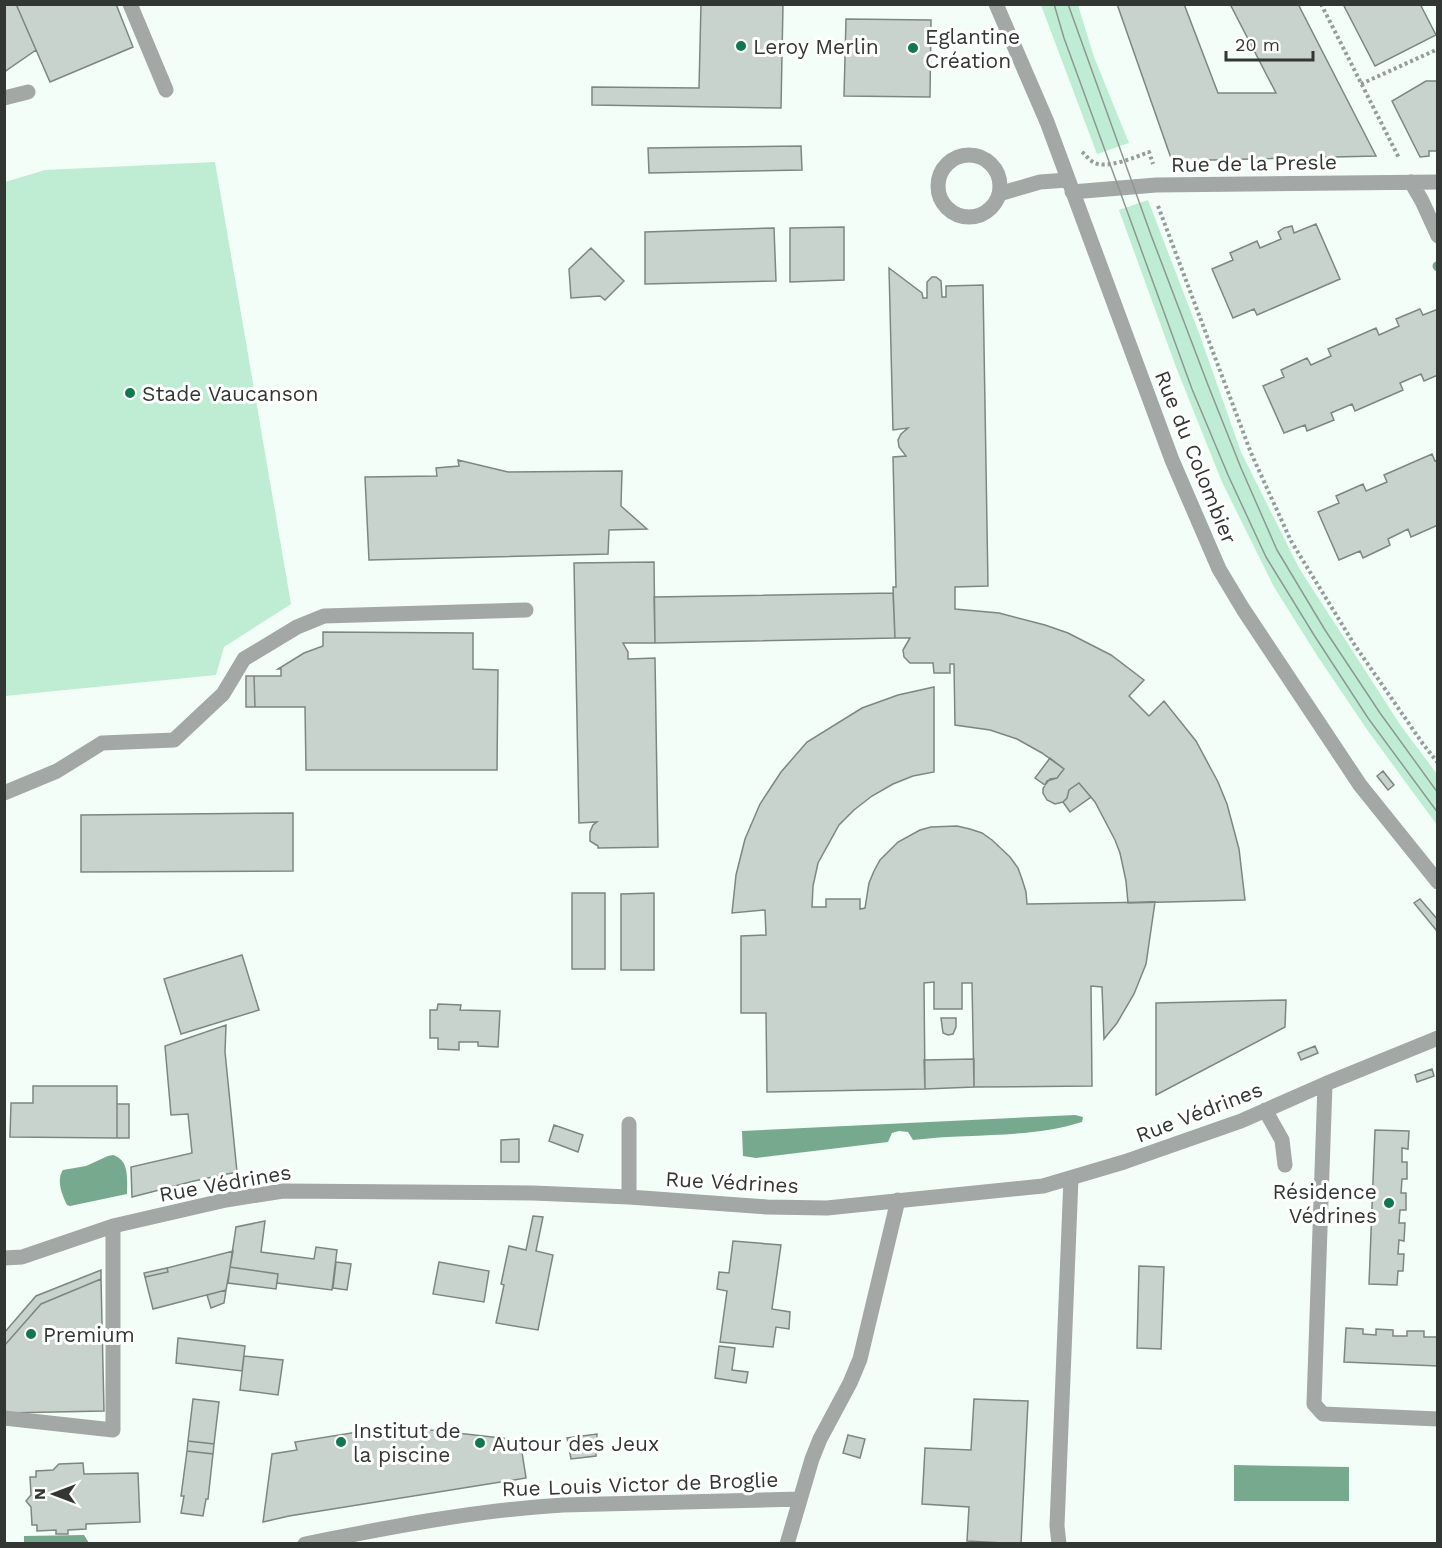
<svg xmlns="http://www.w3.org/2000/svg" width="1442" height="1548" viewBox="0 0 1442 1548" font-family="'Work Sans',sans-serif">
<rect width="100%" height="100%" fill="#f3fef8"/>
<path fill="#beedd3" d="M 1041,5 L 1078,5 L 1094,57 L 1129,143 L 1097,154 Z
M 215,162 L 291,604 L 224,647 L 216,675 L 5,696 L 5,182 L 45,170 Z
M 1148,200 L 1199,333 L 1241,452 L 1299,568 L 1401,726 L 1437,774 L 1437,825 L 1368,731 L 1318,657 L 1274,587 L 1222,482 L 1176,367 L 1119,210 Z"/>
<path fill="#77a98e" d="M 1075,1115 L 1083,1117 L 1082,1122 C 1028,1139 969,1133 913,1140 L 908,1132 L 899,1131 L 892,1133 L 888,1142 L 756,1158 L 743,1156 L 742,1131 Z
M 113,1155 C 130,1160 127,1180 127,1194 L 70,1206 L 67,1205 C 62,1195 56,1180 63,1170 L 86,1166 L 108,1156 Z
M 1234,1465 L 1349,1467 L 1349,1501 L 1234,1501 Z
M 84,1535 L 89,1543 L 24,1543 L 24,1536 Z"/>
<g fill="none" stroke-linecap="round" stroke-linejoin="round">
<path stroke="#77a98e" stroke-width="9" d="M 1437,266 L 1438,267"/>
</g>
<path fill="#c9d3cd" stroke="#7d8781" stroke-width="1.5" d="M 4,4 L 16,4 L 36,50 L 4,72 Z
M 16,4 L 116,4 L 133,47 L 50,82 Z
M 701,4 L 783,4 L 781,108 L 592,105 L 592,87 L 699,88 Z
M 1117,4 L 1184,4 L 1218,93 L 1276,93 L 1230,4 L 1298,4 L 1376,156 L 1172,161 Z
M 1343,4 L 1420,4 L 1436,35 L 1375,66 Z
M 846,19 L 931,20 L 930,97 L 844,96 Z
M 1426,81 L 1438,81 L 1438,151 L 1429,151 L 1429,156 L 1420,157 L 1392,101 Z
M 801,146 L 802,170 L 649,173 L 648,148 Z
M 1316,224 L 1340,279 L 1257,315 L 1254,309 L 1233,318 L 1212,269 L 1233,260 L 1230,253 L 1257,241 L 1260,248 L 1281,239 L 1278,232 L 1284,228 L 1292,226 L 1294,233 Z
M 844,227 L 844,280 L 790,282 L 790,228 Z
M 774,228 L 776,281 L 645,284 L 645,232 Z
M 591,248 L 624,281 L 605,300 L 600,296 L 571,298 L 569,269 Z
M 889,268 L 922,293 L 923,298 L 927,298 L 927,282 L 932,277 L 936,277 L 941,281 L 942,297 L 946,297 L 946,286 L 983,285 L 988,586 L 955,587 L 955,609 L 999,613 L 1045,625 L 1068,633 L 1111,655 L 1144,680 L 1129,696 L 1149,716 L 1164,701 L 1196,741 L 1218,782 L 1227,804 L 1239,849 L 1245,900 L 1128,903 L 1126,881 L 1120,853 L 1115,840 L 1095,802 L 1079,783 L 1069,790 L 1067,798 L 1063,802 L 1055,804 L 1047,800 L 1043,793 L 1043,789 L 1047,781 L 1057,778 L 1064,769 L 1042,753 L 1017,739 L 990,730 L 955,725 L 954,664 L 950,664 L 950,673 L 934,673 L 933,663 L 910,663 L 904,657 L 903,650 L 910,638 L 895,638 L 893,587 L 896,587 L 893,457 L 906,456 L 899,447 L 898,440 L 901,434 L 908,428 L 893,430 Z
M 1420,309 L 1423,315 L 1438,309 L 1438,375 L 1424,381 L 1421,374 L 1400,383 L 1403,390 L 1355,411 L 1352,404 L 1331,413 L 1334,420 L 1307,431 L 1305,425 L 1284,433 L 1263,386 L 1284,377 L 1281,370 L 1307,358 L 1311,365 L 1331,356 L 1328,349 L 1376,328 L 1379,335 L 1399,326 L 1396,319 Z
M 1432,454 L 1435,461 L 1438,460 L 1438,525 L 1411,537 L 1408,529 L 1388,539 L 1390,545 L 1363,558 L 1360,551 L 1339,560 L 1318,512 L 1339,503 L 1336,496 L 1363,484 L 1366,491 L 1387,482 L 1384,475 Z
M 458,460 L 508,472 L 622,471 L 621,506 L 647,529 L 609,530 L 608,554 L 369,560 L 365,477 L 437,476 L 436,468 L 459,466 Z
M 654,562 L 655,643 L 623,643 L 628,652 L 628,659 L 655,658 L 658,847 L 598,848 L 598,846 L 590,841 L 590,832 L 593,825 L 597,822 L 579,823 L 574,563 Z
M 893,593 L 895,638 L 655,643 L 654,597 Z
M 323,632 L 473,633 L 473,669 L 498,670 L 497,770 L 306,770 L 305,707 L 255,707 L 254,676 L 281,676 L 281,669 L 278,669 L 304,653 L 323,646 Z
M 246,676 L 254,676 L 255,707 L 246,707 Z
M 934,687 L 934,772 L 913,776 L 893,784 L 872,796 L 854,810 L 839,825 L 818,863 L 813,886 L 812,907 L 826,907 L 826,899 L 860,899 L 860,909 L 865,908 L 869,883 L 874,871 L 880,860 L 898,842 L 920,830 L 931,827 L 957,826 L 970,829 L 982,833 L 992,840 L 1010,857 L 1018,868 L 1022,879 L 1026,892 L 1027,904 L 1155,902 L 1146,964 L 1134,994 L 1117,1023 L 1104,1039 L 1102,987 L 1091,986 L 1092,1086 L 974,1087 L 972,983 L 962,983 L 962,1009 L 934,1009 L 934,982 L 924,983 L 925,1089 L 767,1092 L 766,1013 L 741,1013 L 741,936 L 766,935 L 765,910 L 732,913 L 736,875 L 745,839 L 760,804 L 781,772 L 807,742 L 862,708 L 898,695 Z
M 1050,758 L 1064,769 L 1057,778 L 1050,779 L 1045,785 L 1035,778 Z
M 1383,771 L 1394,785 L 1388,790 L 1377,776 Z
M 1079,783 L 1091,797 L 1070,812 L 1063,802 L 1067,798 L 1069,790 Z
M 293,813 L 293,871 L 81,872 L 81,815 Z
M 572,893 L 605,893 L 605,969 L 572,969 Z
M 654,893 L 654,970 L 621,970 L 621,894 Z
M 1420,899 L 1438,920 L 1437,931 L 1414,903 Z
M 242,955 L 259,1010 L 181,1034 L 164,979 Z
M 1286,1000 L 1285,1027 L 1156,1095 L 1156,1003 Z
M 438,1004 L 461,1005 L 460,1010 L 500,1011 L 498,1047 L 478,1046 L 478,1042 L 459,1042 L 459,1050 L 438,1049 L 438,1038 L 430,1038 L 430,1010 L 437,1010 Z
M 941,1018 L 956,1018 L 956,1027 L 953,1034 L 948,1035 L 943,1033 Z
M 226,1025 L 225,1052 L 237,1172 L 194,1181 L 132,1197 L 131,1167 L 192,1153 L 188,1114 L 171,1115 L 165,1046 Z
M 1315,1046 L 1318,1053 L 1301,1060 L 1298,1053 Z
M 974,1059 L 974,1087 L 925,1089 L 924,1060 Z
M 1432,1069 L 1434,1076 L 1417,1082 L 1415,1075 Z
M 33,1086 L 117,1086 L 117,1138 L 10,1137 L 11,1103 L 33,1103 Z
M 117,1104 L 129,1104 L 129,1138 L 117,1138 Z
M 554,1125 L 583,1135 L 578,1152 L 549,1141 Z
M 1375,1130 L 1409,1131 L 1408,1149 L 1402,1148 L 1402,1162 L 1407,1162 L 1407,1179 L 1402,1179 L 1401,1193 L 1406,1193 L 1406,1210 L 1400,1210 L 1399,1223 L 1405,1223 L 1404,1241 L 1399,1240 L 1398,1254 L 1404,1254 L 1403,1271 L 1398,1271 L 1397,1285 L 1369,1284 Z
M 519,1139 L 519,1162 L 501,1162 L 501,1140 Z
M 533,1216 L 543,1217 L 536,1251 L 553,1255 L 538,1330 L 496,1323 L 504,1285 L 501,1284 L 509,1246 L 526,1250 Z
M 265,1221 L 261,1252 L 314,1259 L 316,1247 L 337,1250 L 332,1290 L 277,1283 L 278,1274 L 230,1267 L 236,1227 Z
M 733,1241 L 781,1245 L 772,1309 L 790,1312 L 789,1329 L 776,1327 L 773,1347 L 720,1342 L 727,1291 L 717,1289 L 719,1272 L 729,1273 Z
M 233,1251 L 226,1290 L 153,1309 L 145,1277 L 168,1272 L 167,1268 Z
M 336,1262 L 351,1264 L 347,1290 L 333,1288 Z
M 439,1262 L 489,1271 L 484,1302 L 433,1294 Z
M 1139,1266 L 1164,1267 L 1161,1349 L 1137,1348 Z
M 230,1267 L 278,1274 L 276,1289 L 228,1283 Z
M 167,1268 L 168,1272 L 145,1277 L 144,1273 Z
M 101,1270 L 101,1279 L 41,1304 L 4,1346 L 4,1333 L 36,1296 Z
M 101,1279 L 104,1411 L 4,1413 L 4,1346 L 41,1304 Z
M 226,1290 L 224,1303 L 211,1308 L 207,1295 Z
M 1346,1328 L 1363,1329 L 1363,1334 L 1376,1335 L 1376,1329 L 1393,1330 L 1393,1336 L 1407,1336 L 1407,1331 L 1424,1331 L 1424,1337 L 1437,1337 L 1438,1332 L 1438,1366 L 1344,1362 Z
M 178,1338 L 245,1346 L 242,1371 L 176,1363 Z
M 719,1346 L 735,1348 L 732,1370 L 748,1372 L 746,1383 L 715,1378 Z
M 244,1356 L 283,1360 L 278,1395 L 240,1390 Z
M 193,1399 L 219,1402 L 214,1444 L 188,1441 Z
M 974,1399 L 1028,1401 L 1021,1544 L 967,1541 L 969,1507 L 922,1504 L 925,1448 L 971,1450 Z
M 395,1426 L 520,1440 L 526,1478 L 289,1516 L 263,1522 L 272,1454 L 297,1450 L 295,1442 Z
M 597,1434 L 596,1456 L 571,1459 L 567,1438 Z
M 848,1435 L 865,1439 L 860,1458 L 843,1453 Z
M 188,1441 L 214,1444 L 213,1454 L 187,1451 Z
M 187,1451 L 213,1454 L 208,1499 L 206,1499 L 203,1516 L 181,1513 L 184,1496 L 181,1496 Z
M 83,1463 L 84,1474 L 138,1473 L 140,1522 L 86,1524 L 86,1529 L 68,1530 L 68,1534 L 56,1534 L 56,1530 L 37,1531 L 37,1525 L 32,1525 L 31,1507 L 26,1501 L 31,1495 L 30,1477 L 36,1477 L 36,1471 L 53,1470 L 59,1464 Z"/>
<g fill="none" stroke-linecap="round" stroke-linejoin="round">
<path stroke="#949d98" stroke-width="4" stroke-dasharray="3 3" stroke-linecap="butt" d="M 1321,4 L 1399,158
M 1361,84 L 1438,49
M 1082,152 C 1086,155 1089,160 1093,162 C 1105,170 1136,157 1149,152 L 1153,164
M 1158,206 L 1251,453 L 1291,541 L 1354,644 L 1423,744 L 1438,763"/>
<path stroke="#a3a7a5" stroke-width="15" d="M 130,4 L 166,90
M 996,4 L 1047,122 L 1172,460 L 1219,569 L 1243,609 L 1360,785 L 1438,882
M 4,98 L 28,92
M938 186a31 31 0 1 1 62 0a31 31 0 1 1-62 0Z
M 1411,182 L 1422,201 L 1438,236
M 1072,192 L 1156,185 L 1438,182
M 999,194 L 1040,182 L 1068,180
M 4,793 L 57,771 L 102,743 L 174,740 L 223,694 L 244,659 L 297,627 L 324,616 L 526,610
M 1325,1084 L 1314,1404 L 1323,1414 L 1438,1419
M 1265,1110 L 1282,1140 L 1285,1165
M 629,1124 L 629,1197
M 4,1258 L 22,1257 L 113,1226 L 226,1200 L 283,1191 L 533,1193 L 629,1197 L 767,1207 L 827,1208 L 1043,1186 L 1124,1162 L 1241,1121 L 1325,1084 L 1438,1038
M 4,1418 L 113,1430 L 113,1226
M 305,1544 C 390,1527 476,1510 563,1505 L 800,1499
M 787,1544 L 812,1459 L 820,1439 L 850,1383 L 860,1359 L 898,1200
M 1059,1544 L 1057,1526 L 1071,1178"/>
<path stroke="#8f9793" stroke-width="1.5" d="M 1054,4 L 1064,38 L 1192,389 L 1228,475 L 1266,557 L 1314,635 L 1368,718 L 1438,813
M 1068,4 L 1151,235 L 1208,385 L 1241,468 L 1277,550 L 1325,630 L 1380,713 L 1438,793"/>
</g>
<g fill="#117750" stroke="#fff" stroke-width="2">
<circle cx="741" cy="46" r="6"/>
<circle cx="913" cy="48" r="6"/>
<circle cx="130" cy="393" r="6"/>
<circle cx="1389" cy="1203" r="6"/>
<circle cx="31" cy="1334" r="6"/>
<circle cx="341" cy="1442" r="6"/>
<circle cx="480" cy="1443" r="6"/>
</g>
<g text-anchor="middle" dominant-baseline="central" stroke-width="6" stroke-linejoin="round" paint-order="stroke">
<g font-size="21" fill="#323734" stroke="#fff" text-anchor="start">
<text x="925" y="36">Eglantine<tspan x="925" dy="24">Création</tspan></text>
<text x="753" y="46">Leroy Merlin</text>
<text x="142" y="393">Stade Vaucanson</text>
<text x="1377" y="1191" text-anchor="end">Résidence<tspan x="1377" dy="24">Védrines</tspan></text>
<text x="43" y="1334">Premium</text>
<text x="353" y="1430">Institut de<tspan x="353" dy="24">la piscine</tspan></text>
<text x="492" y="1443">Autour des Jeux</text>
</g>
<g font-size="21" fill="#323734" stroke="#fff">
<text transform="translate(1254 163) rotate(-1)">Rue de la Presle</text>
<text transform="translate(1196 457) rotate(68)">Rue du Colombier</text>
<text transform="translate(1199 1112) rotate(-21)">Rue Védrines</text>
<text transform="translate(732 1182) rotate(3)">Rue Védrines</text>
<text transform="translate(225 1183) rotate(-10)">Rue Védrines</text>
<text transform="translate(640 1484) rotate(-2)">Rue Louis Victor de Broglie</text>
</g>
</g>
<rect width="1442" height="1548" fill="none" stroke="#323734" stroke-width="12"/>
<g transform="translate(54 1494) rotate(270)" stroke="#ffffff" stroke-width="4.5" paint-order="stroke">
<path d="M0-4.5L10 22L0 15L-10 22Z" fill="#323734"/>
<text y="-9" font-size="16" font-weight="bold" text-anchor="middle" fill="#323734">N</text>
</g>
<path d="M1226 51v9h87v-9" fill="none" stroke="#323734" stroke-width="3"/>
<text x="1235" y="51" font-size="18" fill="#323734" stroke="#ffffff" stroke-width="4.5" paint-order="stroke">20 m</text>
</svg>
